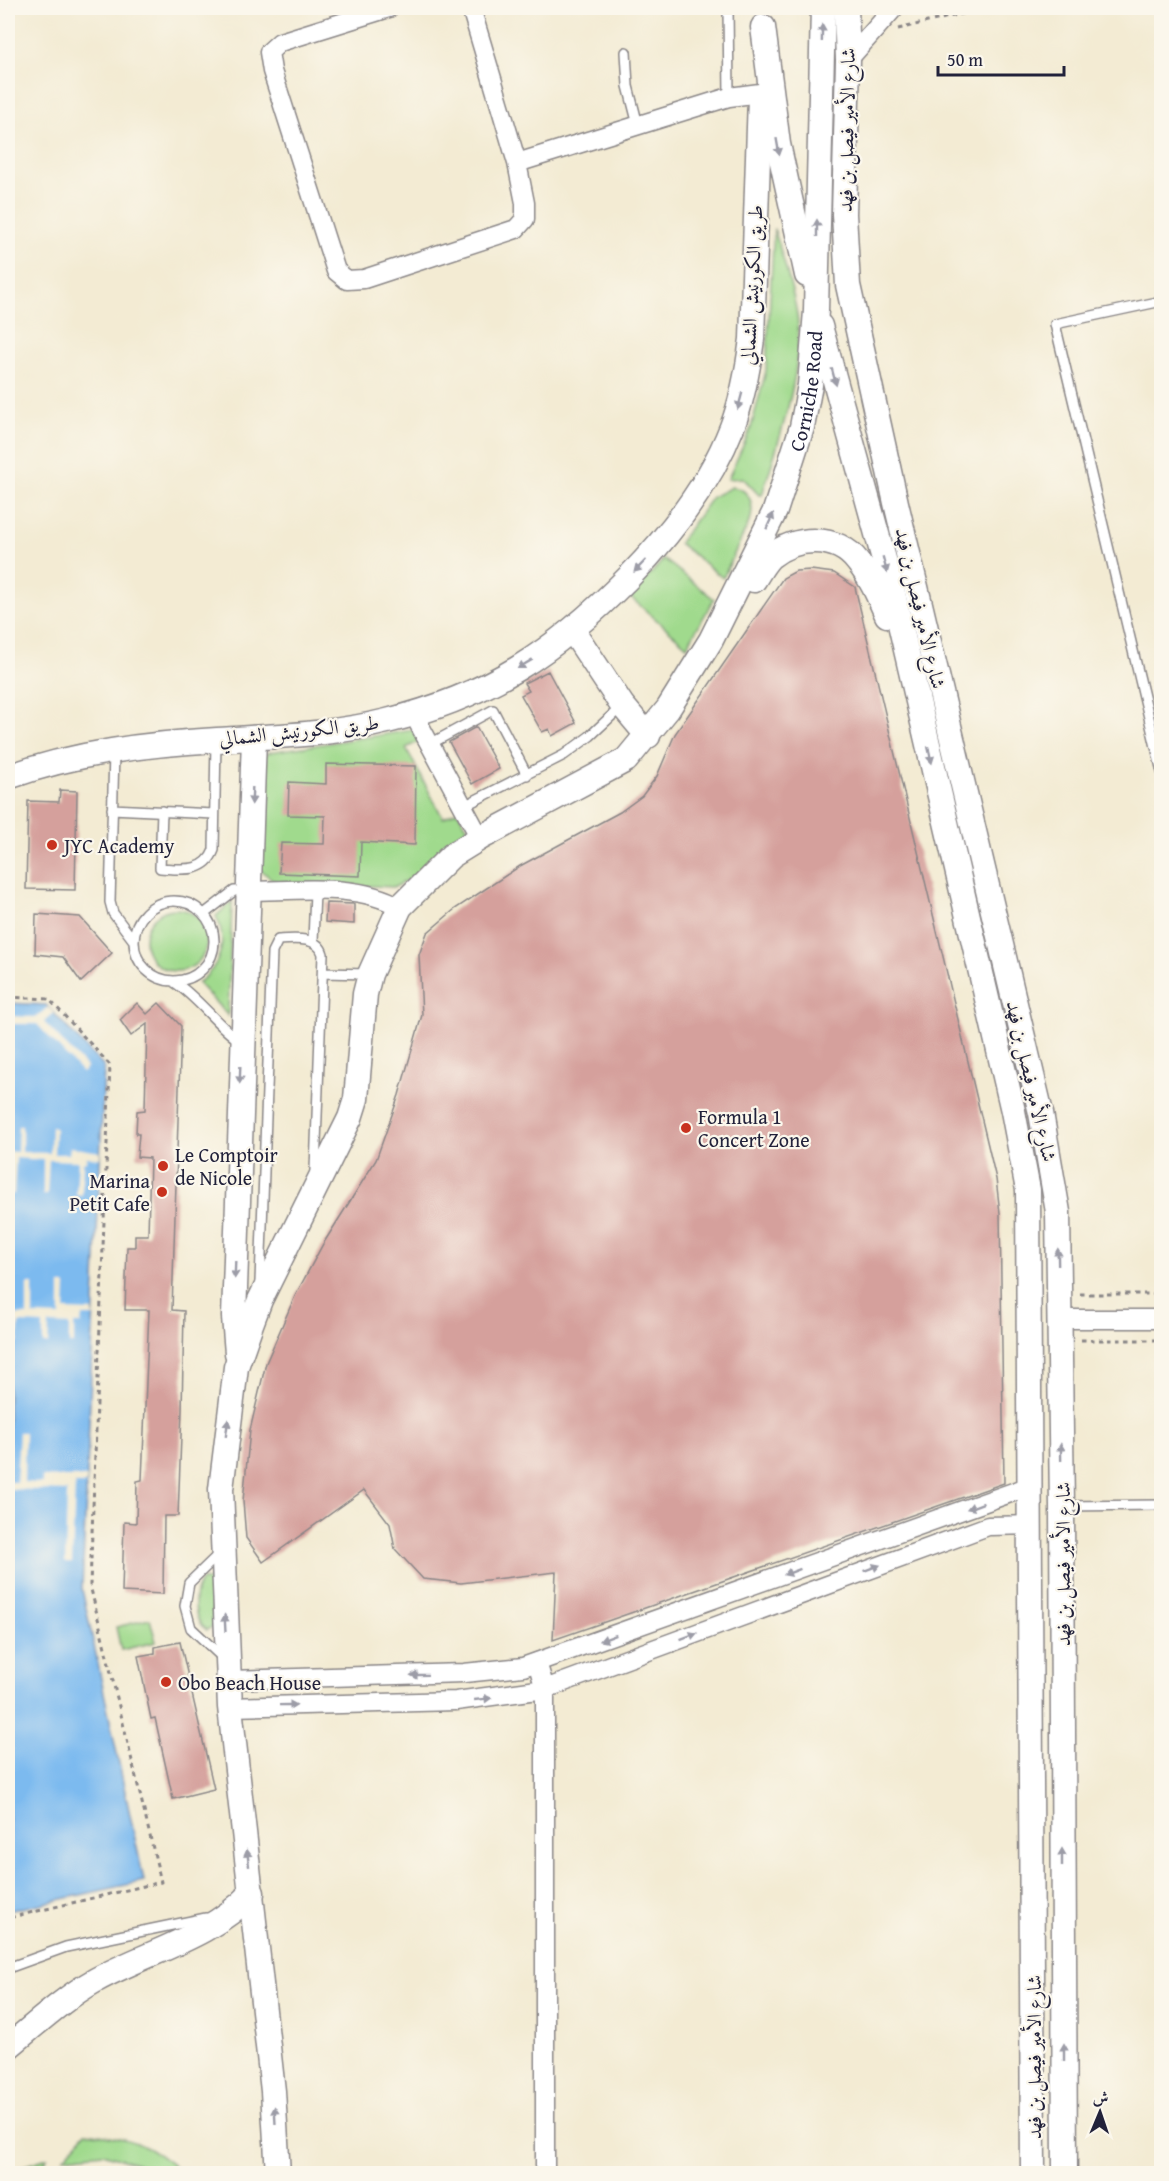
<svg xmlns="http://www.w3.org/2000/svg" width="1169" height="2181" viewBox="0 0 1169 2181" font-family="'Gentium Book Plus',Amiri,serif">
<rect width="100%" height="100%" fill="#fbf7ec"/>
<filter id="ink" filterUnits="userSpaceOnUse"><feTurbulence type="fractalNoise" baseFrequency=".0167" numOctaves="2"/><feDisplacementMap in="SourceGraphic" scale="12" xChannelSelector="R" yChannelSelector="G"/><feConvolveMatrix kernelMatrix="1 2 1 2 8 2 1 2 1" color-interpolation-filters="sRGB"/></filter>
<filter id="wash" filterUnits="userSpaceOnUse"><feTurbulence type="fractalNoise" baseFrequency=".008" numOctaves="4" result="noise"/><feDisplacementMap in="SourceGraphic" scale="24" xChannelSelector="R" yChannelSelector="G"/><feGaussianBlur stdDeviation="1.35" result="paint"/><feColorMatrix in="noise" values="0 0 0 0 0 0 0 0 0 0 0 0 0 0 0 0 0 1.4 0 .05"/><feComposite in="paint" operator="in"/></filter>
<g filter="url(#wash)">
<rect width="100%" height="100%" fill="#f3ebd3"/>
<path fill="#a0da8d" stroke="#617e64" stroke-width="1.5" d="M 774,229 C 782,255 791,282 796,309 C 807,363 778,443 762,495 L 759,495 L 743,478 L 728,479 L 751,428 L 766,371 Z
M 732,487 C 749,489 754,502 751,518 L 723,578 L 679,543 L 712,497 Z
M 664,559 L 714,599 L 687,646 L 630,597 Z
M 413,730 L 420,741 L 406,748 L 443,818 L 457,811 L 468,828 L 466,832 L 436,855 L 413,877 L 395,887 L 276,882 L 260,870 L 264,755 L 270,752 Z
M 232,902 L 228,1016 L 198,983 C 221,966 228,941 216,916 Z
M145 940a31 31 0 1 1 62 0a31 31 0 1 1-62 0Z
M 202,1580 L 209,1580 L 211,1584 L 214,1625 L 207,1630 C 192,1621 192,1592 202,1580 Z
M 150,1619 L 156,1642 L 121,1650 L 116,1627 Z
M 86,2132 C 128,2138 150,2143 181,2173 L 151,2173 L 139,2164 L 103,2153 L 64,2157 Z
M 47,2158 L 41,2173 L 15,2173 L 24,2166 Z"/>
<path fill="#7bbaef" stroke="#4e6e95" stroke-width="1.5" d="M 8,1003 L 46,1005 L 104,1067 L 82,1589 L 144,1881 L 8,1911 Z"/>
<path fill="#f3ebd3" d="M 48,1007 L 54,1013 L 44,1022 L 87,1068 L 82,1073 L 37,1024 L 11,1024 L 10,1050 L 8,1050 L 8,1016 L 36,1017 Z
M 18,1126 L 22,1126 L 22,1152 L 50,1153 L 51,1127 L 55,1128 L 54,1154 L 69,1154 L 70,1147 L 100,1152 L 100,1158 L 87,1157 L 86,1161 L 83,1162 L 82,1195 L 76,1195 L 78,1161 L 49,1160 L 47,1195 L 43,1195 L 43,1160 L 16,1158 L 14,1194 L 8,1194 L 8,1151 L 17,1152 Z
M 27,1284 L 33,1284 L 33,1315 L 60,1316 L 60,1285 L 66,1285 L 65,1310 L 93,1311 L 93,1316 L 82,1316 L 81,1324 L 74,1324 L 74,1344 L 69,1344 L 69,1325 L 49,1324 L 48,1344 L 43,1344 L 43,1324 L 19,1323 L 18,1343 L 12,1343 L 13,1323 L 8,1323 L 8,1314 L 27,1315 Z
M 19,1432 L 25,1432 L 24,1482 L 42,1483 L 42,1477 L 87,1477 L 86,1484 L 75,1484 L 72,1563 L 65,1563 L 67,1491 L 8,1489 L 8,1482 L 16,1482 Z"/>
<g id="blocks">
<path fill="#d5a09c" d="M 811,570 L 834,573 L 855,587 L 996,1179 L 1000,1213 L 1004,1483 L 553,1640 L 556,1572 L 461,1583 L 423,1579 L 395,1549 L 390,1524 L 364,1490 L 263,1562 L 246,1538 L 243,1501 L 250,1430 L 266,1363 L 295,1296 L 323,1244 L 376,1160 L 399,1095 L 422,1015 L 419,955 L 427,933 L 455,909 L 520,866 L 620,812 L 642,796 L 657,776 L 675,734 L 783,578 L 796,571 Z
M 548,671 L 576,723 L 552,736 L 549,729 L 542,732 L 521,695 L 529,691 L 524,683 Z
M 476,727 L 499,769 L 472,784 L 449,742 Z
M 326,764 L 416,766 L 415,845 L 361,842 L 360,876 L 279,873 L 281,843 L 324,844 L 325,816 L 288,815 L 289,782 L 326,784 Z
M 60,790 L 77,791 L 75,890 L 26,889 L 28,801 L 59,802 Z
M 326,903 L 354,904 L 354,924 L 325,922 Z
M 36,914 L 80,917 L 112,953 L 81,982 L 63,957 L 35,954 Z
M 137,1003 L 147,1014 L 159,1003 L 181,1026 L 172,1310 L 184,1311 L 182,1410 L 178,1516 L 164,1516 L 163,1594 L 122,1592 L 124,1522 L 136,1523 L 137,1481 L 142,1480 L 149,1310 L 125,1310 L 127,1247 L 135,1247 L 135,1235 L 148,1235 L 150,1158 L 137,1157 L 139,1134 L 136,1134 L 137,1111 L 145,1110 L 147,1024 L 131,1036 L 120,1020 Z
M 180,1642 L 214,1789 L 173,1799 L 155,1718 L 151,1719 L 138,1656 L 155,1653 L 155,1647 Z"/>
</g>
</g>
<g filter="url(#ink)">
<use href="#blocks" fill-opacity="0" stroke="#8a8687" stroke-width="1.5"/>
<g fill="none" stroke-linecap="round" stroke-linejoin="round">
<g stroke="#8a8687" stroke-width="12">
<path id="service" d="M 728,8 L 729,97
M 626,52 L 628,86 L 638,125
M 1162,301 L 1055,324 L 1162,772
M 430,744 L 493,710 L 527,775
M 114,753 L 110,902 L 113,913 L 134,941
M 464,806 L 564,755 L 590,736 L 621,707
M 112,809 L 214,814
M 162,811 L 160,868 C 181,869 205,874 214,850 L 216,742
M134 941a40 40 0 1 1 80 0a40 40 0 1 1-80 0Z
M 204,914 L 234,891 L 247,891
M 313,941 L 315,892
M 323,973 L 368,974
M 174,982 C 199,998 216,1025 241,1042
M 260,1282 L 272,952 L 278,940 C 294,939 318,936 323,954 L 315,1170
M 1062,1506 L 1162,1505
M 220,1553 L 189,1583 L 185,1606 L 191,1628 L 223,1658
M 8,1968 L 66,1947 L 206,1918"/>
</g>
<g stroke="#8a8687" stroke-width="21">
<path id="minor" d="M 389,8 L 280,42 L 269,52 L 272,71 L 336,271 L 347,280 L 364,279 L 516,229 L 525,219 L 525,203 L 517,163
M 471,8 L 517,163 L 729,97 L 760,93
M 848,60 L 894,8
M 413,713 L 480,838
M 247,891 C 297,891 356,882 400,907
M 1059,1319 L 1162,1319
M 537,1662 L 545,1689 L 545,2174
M 229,1680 L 464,1673 L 523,1667 L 1030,1486
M 230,1707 L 456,1701 L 545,1689 L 988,1526 L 1032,1525"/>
</g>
<g stroke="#8a8687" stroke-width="27">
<g id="secondary">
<path d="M 846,8 L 848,60 L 844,214 L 848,285 L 896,503 L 1041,1113 L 1058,1212 L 1062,1506 L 1065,2174"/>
<path d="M 763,27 L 778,144 L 807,275"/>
<path d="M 820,326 L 891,585 L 1013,1111 L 1028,1190 L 1033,2174"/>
<path d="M 754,580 C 759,572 764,563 770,557 C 796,536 837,534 858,562 C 871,578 879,597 887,615"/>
<path d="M 573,631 L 622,705 L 648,736"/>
<path d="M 8,777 C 75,753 146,744 217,740 C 273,736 332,735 387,721 C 489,696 555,652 628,578 C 670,535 710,484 732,427 C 743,399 748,369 752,339 L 760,97"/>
<path d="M 237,1353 L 234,1317 L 254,738"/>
<path d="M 8,2047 C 36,2024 64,1998 96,1980 C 149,1951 210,1938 252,1893"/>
<path id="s1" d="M 278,2174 L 273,2091 L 230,1707 L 221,1489 L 236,1367 L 251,1324 L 260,1300 L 350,1118 L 356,1099 L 365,994 L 370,974 L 400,907 L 451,856 L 480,838 L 626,760 L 668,709 L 711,640 L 775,511 L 802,427 L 810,385 L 816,311 L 823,8"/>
</g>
</g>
<path stroke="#8a8687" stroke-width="3" stroke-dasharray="4.5 4.5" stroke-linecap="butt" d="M 898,29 L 987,8
M 8,997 L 49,999 L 110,1065 L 90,1585 L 161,1882 L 8,1918
M 1080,1294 L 1162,1294
M 1081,1340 L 1162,1340"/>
<use href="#service" stroke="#fff" stroke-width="9"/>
<use href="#minor" stroke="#fff" stroke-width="18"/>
<use href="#secondary" stroke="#fff" stroke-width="24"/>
</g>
<defs><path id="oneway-solid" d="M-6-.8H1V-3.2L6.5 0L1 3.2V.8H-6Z" transform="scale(1.5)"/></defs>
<g fill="#9c9ca7">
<use href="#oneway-solid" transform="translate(822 33) rotate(-89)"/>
<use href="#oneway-solid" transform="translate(778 147) rotate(80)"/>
<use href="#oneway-solid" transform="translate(817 228) rotate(-90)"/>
<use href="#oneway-solid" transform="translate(834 377) rotate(75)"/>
<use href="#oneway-solid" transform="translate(740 401) rotate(105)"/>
<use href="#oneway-solid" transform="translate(770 521) rotate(-66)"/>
<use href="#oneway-solid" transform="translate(885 565) rotate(75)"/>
<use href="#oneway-solid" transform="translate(640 566) rotate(134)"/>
<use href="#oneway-solid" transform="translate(525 664) rotate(149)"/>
<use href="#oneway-solid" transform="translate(930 755) rotate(77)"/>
<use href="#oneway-solid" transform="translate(252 796) rotate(92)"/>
<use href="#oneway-solid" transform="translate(240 1075) rotate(92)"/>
<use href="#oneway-solid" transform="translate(1058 1257) rotate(-91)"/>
<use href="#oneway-solid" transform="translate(235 1270) rotate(92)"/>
<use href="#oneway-solid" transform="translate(227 1428) rotate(-82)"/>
<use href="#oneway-solid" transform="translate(1061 1452) rotate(-91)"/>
<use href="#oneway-solid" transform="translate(975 1506) rotate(160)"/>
<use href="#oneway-solid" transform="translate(872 1568) rotate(-20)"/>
<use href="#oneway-solid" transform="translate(792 1572) rotate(160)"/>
<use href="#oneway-solid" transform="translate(225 1623) rotate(-93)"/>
<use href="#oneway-solid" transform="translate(689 1636) rotate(-20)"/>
<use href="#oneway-solid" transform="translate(608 1638) rotate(160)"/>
<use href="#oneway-solid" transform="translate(419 1675) rotate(179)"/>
<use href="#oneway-solid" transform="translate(483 1699) rotate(-6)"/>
<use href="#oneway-solid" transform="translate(288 1705) rotate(-1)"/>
<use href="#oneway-solid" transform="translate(1062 1857) rotate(-90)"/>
<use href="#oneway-solid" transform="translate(248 1858) rotate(-97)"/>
<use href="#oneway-solid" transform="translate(1064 2052) rotate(-90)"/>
<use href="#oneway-solid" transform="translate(275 2115) rotate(-93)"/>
</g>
</g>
<g fill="#c8321e" stroke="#fbf7ec" stroke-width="2">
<circle cx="52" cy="845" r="6"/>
<circle cx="686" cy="1128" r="6"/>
<circle cx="163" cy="1166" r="6"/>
<circle cx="162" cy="1192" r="6"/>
<circle cx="166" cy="1682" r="6"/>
</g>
<g text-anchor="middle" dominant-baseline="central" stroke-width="4.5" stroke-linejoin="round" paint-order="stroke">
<g font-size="20" fill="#22223b" stroke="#fbf7ec">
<text transform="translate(846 130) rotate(-89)">شارع الأمير فيصل بن فهد</text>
<text transform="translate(751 285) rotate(-87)">طريق الكورنيش الشمالي</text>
<text stroke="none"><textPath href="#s1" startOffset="1992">Corniche Road</textPath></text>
<text transform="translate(921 608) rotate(77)">شارع الأمير فيصل بن فهد</text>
<text transform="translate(299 730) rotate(-6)">طريق الكورنيش الشمالي</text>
<text transform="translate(1032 1081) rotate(77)">شارع الأمير فيصل بن فهد</text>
<text transform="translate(1062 1564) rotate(-90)">شارع الأمير فيصل بن فهد</text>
<text transform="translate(1033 2057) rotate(-90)">شارع الأمير فيصل بن فهد</text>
</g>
<g font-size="20" fill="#22223b" stroke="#fbf7ec" text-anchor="start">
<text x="64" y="845">JYC Academy</text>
<text x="698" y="1116">Formula 1<tspan x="698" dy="23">Concert Zone</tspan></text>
<text x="175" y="1154">Le Comptoir<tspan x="175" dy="23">de Nicole</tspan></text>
<text x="150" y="1180" text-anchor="end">Marina<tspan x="150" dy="23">Petit Cafe</tspan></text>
<text x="178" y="1682">Obo Beach House</text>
</g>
</g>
<rect width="1169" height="2181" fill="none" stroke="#fbf7ec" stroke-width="30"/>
<g transform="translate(1100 2112) rotate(2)" stroke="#fbf7ec" stroke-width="4.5" paint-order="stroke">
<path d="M0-4.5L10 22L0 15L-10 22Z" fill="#22223b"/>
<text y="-9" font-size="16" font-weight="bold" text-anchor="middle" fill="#22223b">ش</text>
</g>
<path d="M938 66v9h126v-9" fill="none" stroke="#22223b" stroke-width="3"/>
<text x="947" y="66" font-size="18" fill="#22223b" stroke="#fbf7ec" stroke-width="4.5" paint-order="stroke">50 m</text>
</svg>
